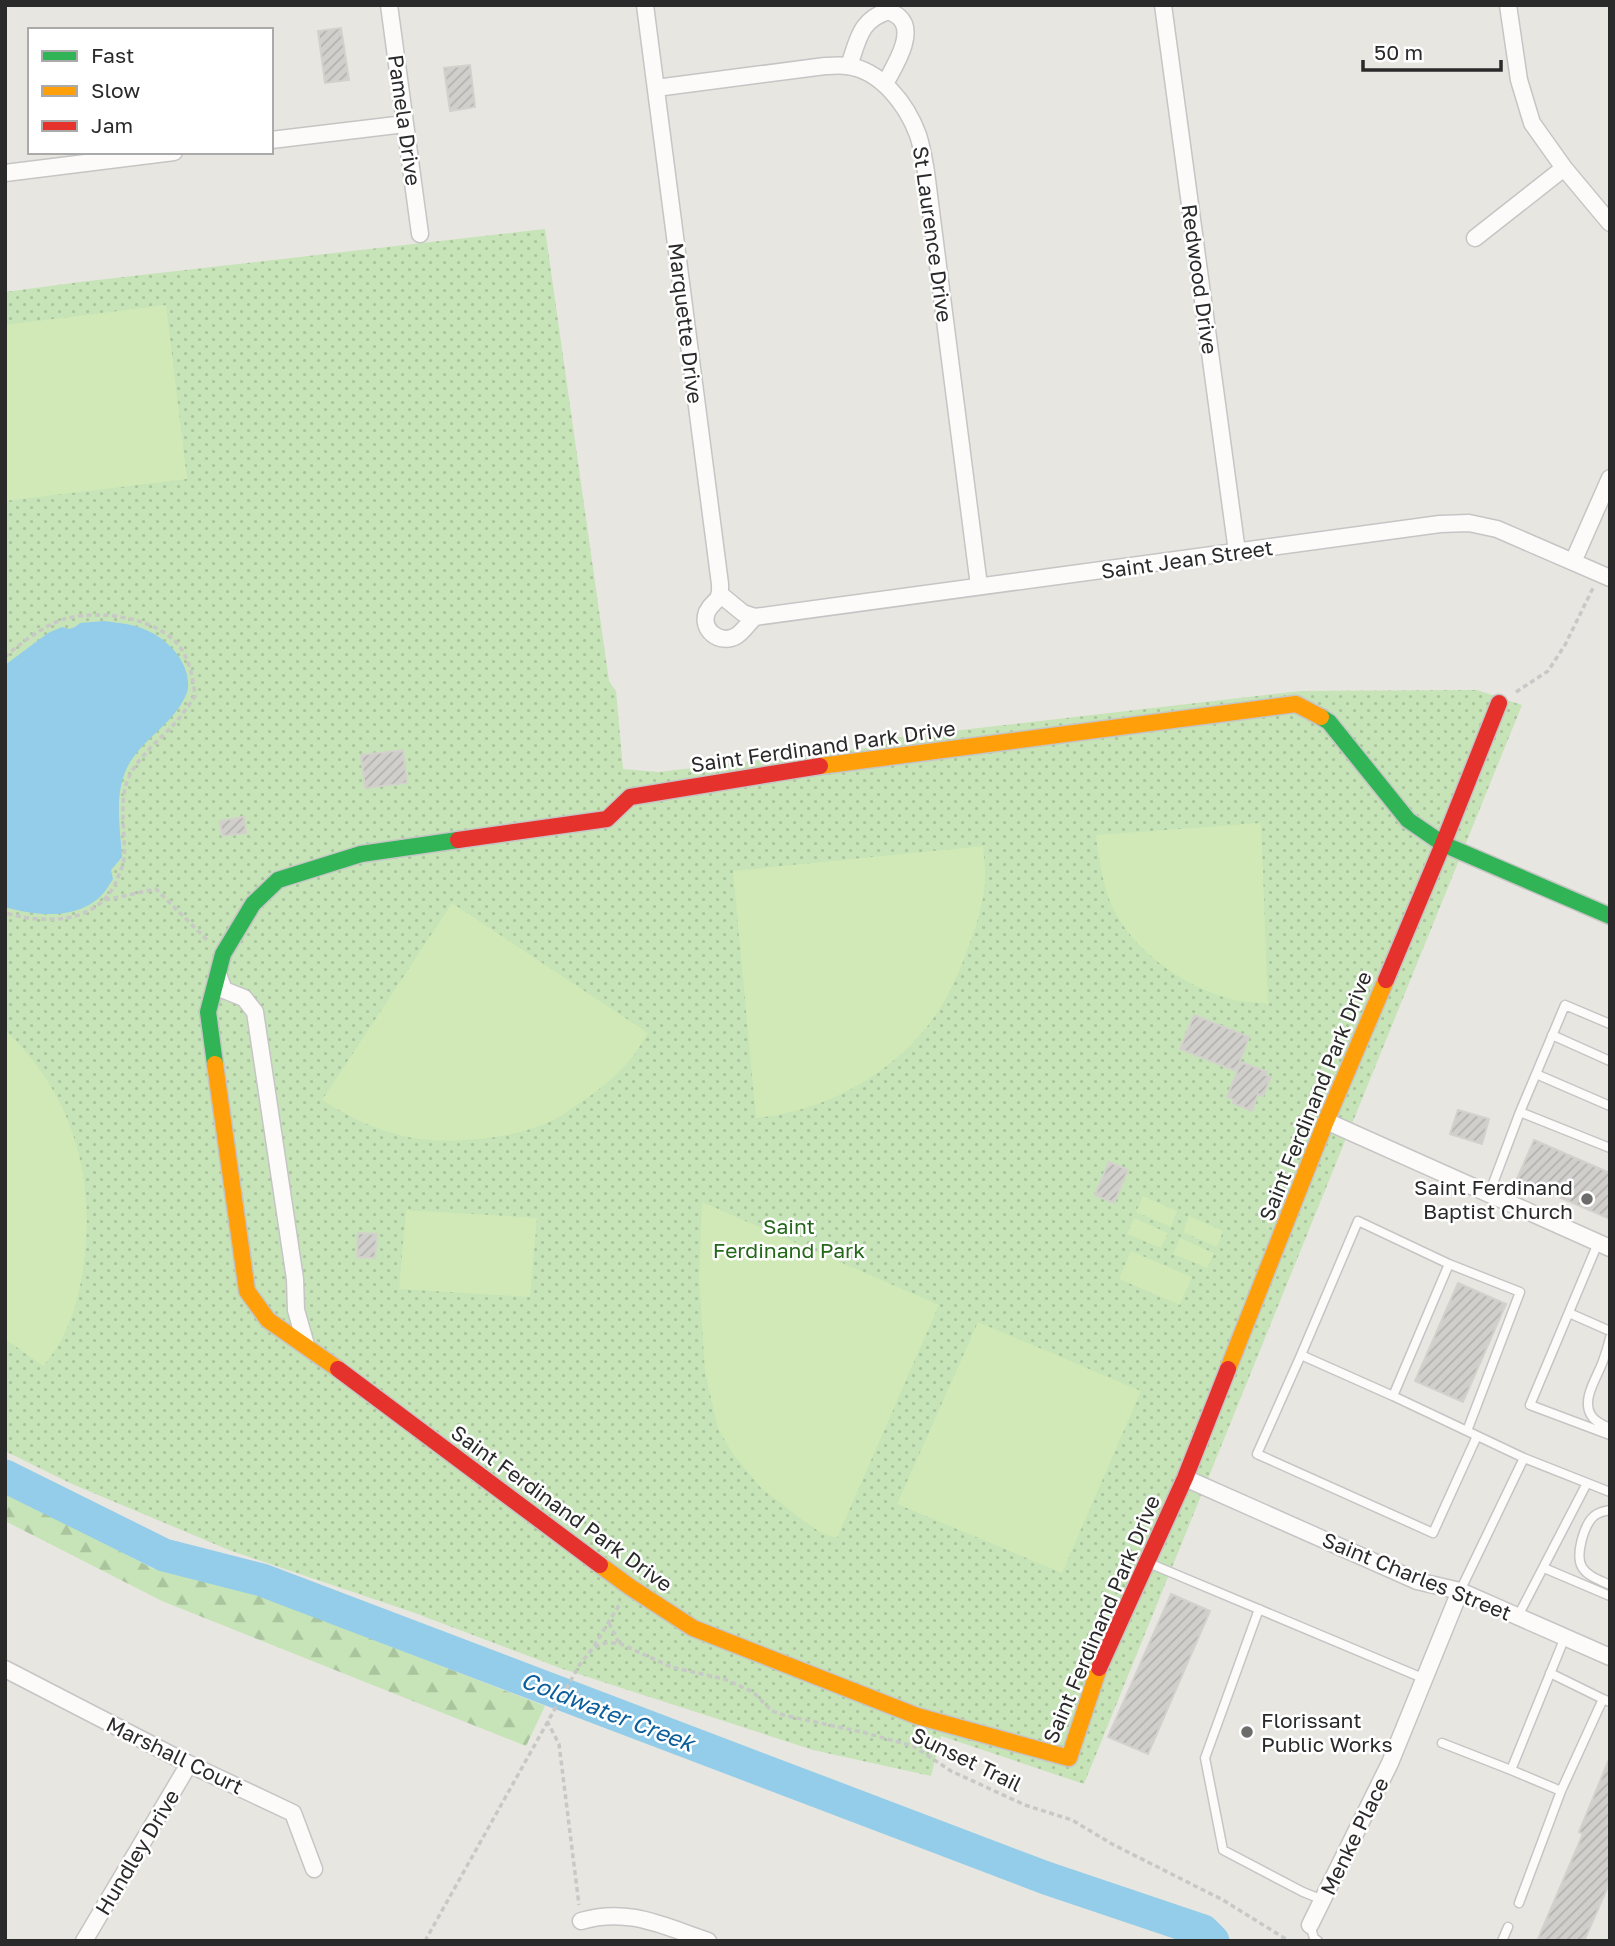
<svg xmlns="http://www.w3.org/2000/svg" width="1615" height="1946" viewBox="0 0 1615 1946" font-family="'Golos Text',sans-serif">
<defs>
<pattern id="forest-firs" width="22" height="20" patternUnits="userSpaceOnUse" patternTransform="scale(1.75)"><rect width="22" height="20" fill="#c6e4b8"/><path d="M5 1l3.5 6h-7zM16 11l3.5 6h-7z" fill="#aac49e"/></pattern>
<pattern id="park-dots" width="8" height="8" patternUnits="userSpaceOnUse" patternTransform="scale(1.75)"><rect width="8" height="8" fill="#c6e4b8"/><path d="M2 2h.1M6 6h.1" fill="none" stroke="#aac49e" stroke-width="1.8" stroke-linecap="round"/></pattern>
<pattern id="building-hatch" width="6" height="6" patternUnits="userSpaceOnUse" patternTransform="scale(1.75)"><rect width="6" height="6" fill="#d1cfcb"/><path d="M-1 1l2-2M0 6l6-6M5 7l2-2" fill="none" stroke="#b4b2ae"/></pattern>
</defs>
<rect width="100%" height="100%" fill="#e8e6e0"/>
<path fill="url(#forest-firs)" d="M 5,1491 L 154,1569 L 248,1591 L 545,1706 L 526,1746 L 162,1601 L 5,1521 Z"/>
<path fill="url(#park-dots)" d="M 545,229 L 609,681 L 616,691 L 623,769 L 658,772 L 875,747 L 884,739 L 1300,691 L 1477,690 L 1522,705 L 1084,1784 L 941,1736 L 931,1776 L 813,1750 L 560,1668 L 412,1612 L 229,1550 L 72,1484 L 5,1451 L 5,292 L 80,282 Z"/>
<path fill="#d1e9b6" d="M 166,305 L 187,479 L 5,501 L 5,325 Z
M 1261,823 L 1268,1004 C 1256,1002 1242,1002 1230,999 C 1183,986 1131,950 1111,904 C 1102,882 1099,859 1096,835 Z
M 983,846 C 984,858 986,871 985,884 C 983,906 975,930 967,951 C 956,981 942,1011 920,1035 C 879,1082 818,1112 756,1118 L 733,871 Z
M 452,903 L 648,1033 C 630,1066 605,1087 574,1107 C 566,1112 559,1118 551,1121 C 512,1140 441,1146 399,1135 C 371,1128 346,1115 322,1100 Z
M 5,1030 C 73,1094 97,1178 83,1269 C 78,1304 67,1340 43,1366 L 5,1339 Z
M 1143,1196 L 1177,1211 L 1171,1227 L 1136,1212 Z
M 702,1202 L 939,1305 L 837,1538 L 821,1533 L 801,1519 L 761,1488 L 733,1454 L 718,1429 L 705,1372 L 699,1278 Z
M 406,1210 L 537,1218 L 530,1297 L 399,1289 Z
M 1189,1216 L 1223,1231 L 1217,1247 L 1183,1232 Z
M 1134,1218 L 1168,1233 L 1161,1248 L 1127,1234 Z
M 1180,1238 L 1214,1253 L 1207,1268 L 1173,1254 Z
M 1131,1251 L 1192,1277 L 1180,1305 L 1119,1279 Z
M 978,1322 L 1141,1391 L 1062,1573 L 897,1504 Z"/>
<path fill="#93cdea" d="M 104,621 C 119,623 133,624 146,630 C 168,639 190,663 188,687 C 188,693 183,701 180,706 C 166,727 143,741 130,762 C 113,791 120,825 122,857 L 111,870 L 113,879 C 109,885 105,892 100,897 C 75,920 35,916 5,907 L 5,665 L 48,633 L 62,627 L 69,629 L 75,627 L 80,623 Z"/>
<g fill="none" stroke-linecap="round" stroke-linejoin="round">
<path stroke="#93cdea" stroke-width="33" d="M 5,1476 L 164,1555 L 262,1580 L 1046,1878 L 1203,1931 L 1213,1941"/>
</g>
<path fill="url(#building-hatch)" stroke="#d3d1cc" stroke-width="2" d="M 341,28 L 349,80 L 325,83 L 318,31 Z
M 470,65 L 475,107 L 450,111 L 444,68 Z
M 403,750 L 407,783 L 365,788 L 361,755 Z
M 244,817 L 246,833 L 222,836 L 220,821 Z
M 1194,1015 L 1249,1037 L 1236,1071 L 1180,1049 Z
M 1241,1062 L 1267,1072 L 1265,1075 L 1271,1077 L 1263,1096 L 1258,1094 L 1252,1111 L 1233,1103 L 1234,1100 L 1227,1097 Z
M 1458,1110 L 1489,1119 L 1482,1144 L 1450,1134 Z
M 1534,1140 L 1610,1173 L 1610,1219 L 1517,1179 Z
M 1109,1162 L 1128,1170 L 1114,1203 L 1095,1195 Z
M 358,1233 L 377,1234 L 375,1258 L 357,1257 Z
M 1458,1283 L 1506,1304 L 1463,1402 L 1415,1381 Z
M 1171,1594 L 1210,1611 L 1148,1754 L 1108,1737 Z
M 1610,1757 L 1610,1882 L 1584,1941 L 1537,1941 L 1583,1834 L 1579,1832 Z"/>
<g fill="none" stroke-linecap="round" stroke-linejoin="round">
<g stroke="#c6c5c5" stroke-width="11">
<path id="lane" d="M 1610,1024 L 1565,1005 L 1520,1112 L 1610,1148
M 1552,1035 L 1610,1061
M 1536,1074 L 1610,1106
M 1489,1194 L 1520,1112
M 1598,1243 L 1530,1405 L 1610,1435
M 1449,1264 L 1520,1292 L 1467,1431
M 1569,1313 L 1610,1331
M 1610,1338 C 1608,1346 1606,1353 1603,1361 C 1598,1376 1581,1399 1591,1415 C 1595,1422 1603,1425 1610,1428
M 1301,1355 L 1257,1454 L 1433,1533 L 1477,1436
M 1393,1396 L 1449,1264 L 1358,1221 L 1301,1355 L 1393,1396 L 1524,1458
M 1610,1510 C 1604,1511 1599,1512 1594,1516 C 1584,1525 1575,1555 1582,1567 C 1588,1577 1600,1580 1610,1585
M 1151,1564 L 1425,1679
M 1544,1568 L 1610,1596
M 1460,1591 L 1524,1458 L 1610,1492
M 1259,1609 L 1205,1758 L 1223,1850 L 1303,1892 L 1323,1900
M 1518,1616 L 1587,1483
M 1550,1673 L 1603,1699
M 1442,1743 L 1511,1770 L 1565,1637
M 1511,1770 L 1561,1791 L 1519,1903
M 1561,1791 L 1603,1699 L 1610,1702
M 1310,1925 L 1314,1938 L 1318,1941
M 1502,1941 L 1508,1927"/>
</g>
<g stroke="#c6c5c5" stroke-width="19">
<path id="street" d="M 389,5 L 420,234
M 645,5 L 720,584 C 721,604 714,598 707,612 C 700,630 720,645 736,636 C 743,632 748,623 755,617 L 1440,524 L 1469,523 L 1497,529 L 1610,578
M 1163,5 L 1237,552
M 1508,5 L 1519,80 L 1532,123 L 1564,168 L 1610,223
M 849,66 C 858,40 860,19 889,11 C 892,13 896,14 899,17 C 917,33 893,68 885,84
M 656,88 L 825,66 C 832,66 840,65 847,66 C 881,70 907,105 918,135 C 922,147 924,160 926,172 L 979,586
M 271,140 L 405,124
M 5,173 L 174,152
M 1475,238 L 1564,168
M 1573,562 L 1610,478
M 721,595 L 743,613 L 755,617
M 218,974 L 224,990 L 244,998 L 255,1012 L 295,1279 L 296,1310 L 306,1345
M 1326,1121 L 1610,1248
M 1185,1478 L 1417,1581 L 1460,1591 L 1610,1657
M 5,1669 L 189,1764 L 293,1813 L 314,1869
M 581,1921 C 628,1907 663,1926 708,1941
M 1310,1925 L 1390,1763 L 1460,1591
M 84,1941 L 189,1764"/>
</g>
<g stroke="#c6c5c5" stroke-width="19">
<path id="fast" d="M 1321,717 L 1329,722 L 1408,820 L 1443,844 L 1610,916
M 215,1064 L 208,1012 L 223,954 L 253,904 L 278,880 L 361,854 L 458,840"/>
</g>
<g stroke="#c6c5c5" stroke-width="19">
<path id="slow" d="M 820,766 L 1296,704 L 1321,717
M 215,1064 L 247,1291 L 268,1320 L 338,1369
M 1228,1369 L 1326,1121 L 1386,980
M 600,1565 L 630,1587 L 693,1628 L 917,1716 L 1069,1758 L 1099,1668"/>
</g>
<g stroke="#c6c5c5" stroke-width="19">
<path id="jam" d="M 458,840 L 607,819 L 630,797 L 820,766
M 1386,980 L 1443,844 L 1499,703
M 338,1369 L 600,1565
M 1099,1668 L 1185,1478 L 1228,1369"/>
</g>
<path stroke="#c8c8c7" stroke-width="3.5" stroke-dasharray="5 3.5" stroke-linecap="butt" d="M 5,657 C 19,644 45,625 64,619 C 99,609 161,617 182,650 C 191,665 193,679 195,696 C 189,705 183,714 176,722 C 160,740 138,756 128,779 C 118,804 126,834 124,859 C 123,867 119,873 117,880 C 98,925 45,924 5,913
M 1516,692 L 1548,671 L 1565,645 L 1593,588
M 105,900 L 156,889 L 208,941
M 609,1623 L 619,1643
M 594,1646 L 621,1602
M 547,1721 L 559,1744 L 579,1905
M 425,1941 L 580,1664 L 593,1648 L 605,1643 L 619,1643 L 671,1667 L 724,1679 L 738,1685 L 753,1692 L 772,1711 L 787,1716 L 862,1732 L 913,1746 L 951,1771 L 1025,1805 L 1072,1820 L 1112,1844 L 1223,1900 L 1289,1941"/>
<use href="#lane" stroke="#fcfbfa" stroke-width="8"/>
<use href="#street" stroke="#fcfbfa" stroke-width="16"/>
<use href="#fast" stroke="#30b455" stroke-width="16"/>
<use href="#slow" stroke="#ff9f0a" stroke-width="16"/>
<use href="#jam" stroke="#e5322d" stroke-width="16"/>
</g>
<g fill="#6c6c6a" stroke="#fff" stroke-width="2.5">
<circle cx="1587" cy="1199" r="7"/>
<circle cx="1247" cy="1732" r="7"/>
</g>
<g text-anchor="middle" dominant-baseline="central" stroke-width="5" stroke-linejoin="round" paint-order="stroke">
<g font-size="21" fill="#2a2a2a" stroke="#fff">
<text transform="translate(405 120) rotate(82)">Pamela Drive</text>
<text transform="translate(933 234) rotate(82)">St Laurence Drive</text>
<text transform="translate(1200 279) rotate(82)">Redwood Drive</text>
<text transform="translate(686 323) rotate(83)">Marquette Drive</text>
<text transform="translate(1187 559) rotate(-8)">Saint Jean Street</text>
<text transform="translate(823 746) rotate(-8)">Saint Ferdinand Park Drive</text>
<text transform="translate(1315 1096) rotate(-68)">Saint Ferdinand Park Drive</text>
<text transform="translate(562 1508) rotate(36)">Saint Ferdinand Park Drive</text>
<text transform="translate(1417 1576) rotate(22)">Saint Charles Street</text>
<text transform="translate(1101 1619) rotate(-67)">Saint Ferdinand Park Drive</text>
<text transform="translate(175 1755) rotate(26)">Marshall Court</text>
<text transform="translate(967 1759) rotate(26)">Sunset Trail</text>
<text transform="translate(1354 1836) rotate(-64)">Menke Place</text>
<text transform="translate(137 1852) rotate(-59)">Hundley Drive</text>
</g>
<g font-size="21" fill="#2a2a2a" stroke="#fff" text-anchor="end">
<text x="1573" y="1187">Saint Ferdinand<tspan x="1573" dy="24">Baptist Church</tspan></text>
<text x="1261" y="1720" text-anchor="start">Florissant<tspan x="1261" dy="24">Public Works</tspan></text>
</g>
<g font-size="21" fill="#236819" stroke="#fff">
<text x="789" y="1226">Saint<tspan x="789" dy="24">Ferdinand Park</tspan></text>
</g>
<g font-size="23" font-style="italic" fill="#0c5f9c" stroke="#fff">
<text transform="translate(608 1711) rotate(21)">Coldwater Creek</text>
</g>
</g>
<rect width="1615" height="1946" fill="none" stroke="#2a2a2a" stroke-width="14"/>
<rect x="28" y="28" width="245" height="126" fill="#ffffff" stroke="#aaaaaa" stroke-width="2"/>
<rect x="42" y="51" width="35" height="10" fill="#30b455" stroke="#aaaaaa" stroke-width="2"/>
<text x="91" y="63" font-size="21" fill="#2a2a2a">Fast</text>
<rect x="42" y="86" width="35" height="10" fill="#ff9f0a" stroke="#aaaaaa" stroke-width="2"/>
<text x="91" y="98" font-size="21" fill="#2a2a2a">Slow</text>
<rect x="42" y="121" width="35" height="10" fill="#e5322d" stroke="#aaaaaa" stroke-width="2"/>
<text x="91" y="133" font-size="21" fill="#2a2a2a">Jam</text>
<path d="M1363 60v10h138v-10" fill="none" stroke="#2a2a2a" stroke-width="3.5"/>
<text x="1374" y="60" font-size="21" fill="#2a2a2a" stroke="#ffffff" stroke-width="5" paint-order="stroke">50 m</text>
</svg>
